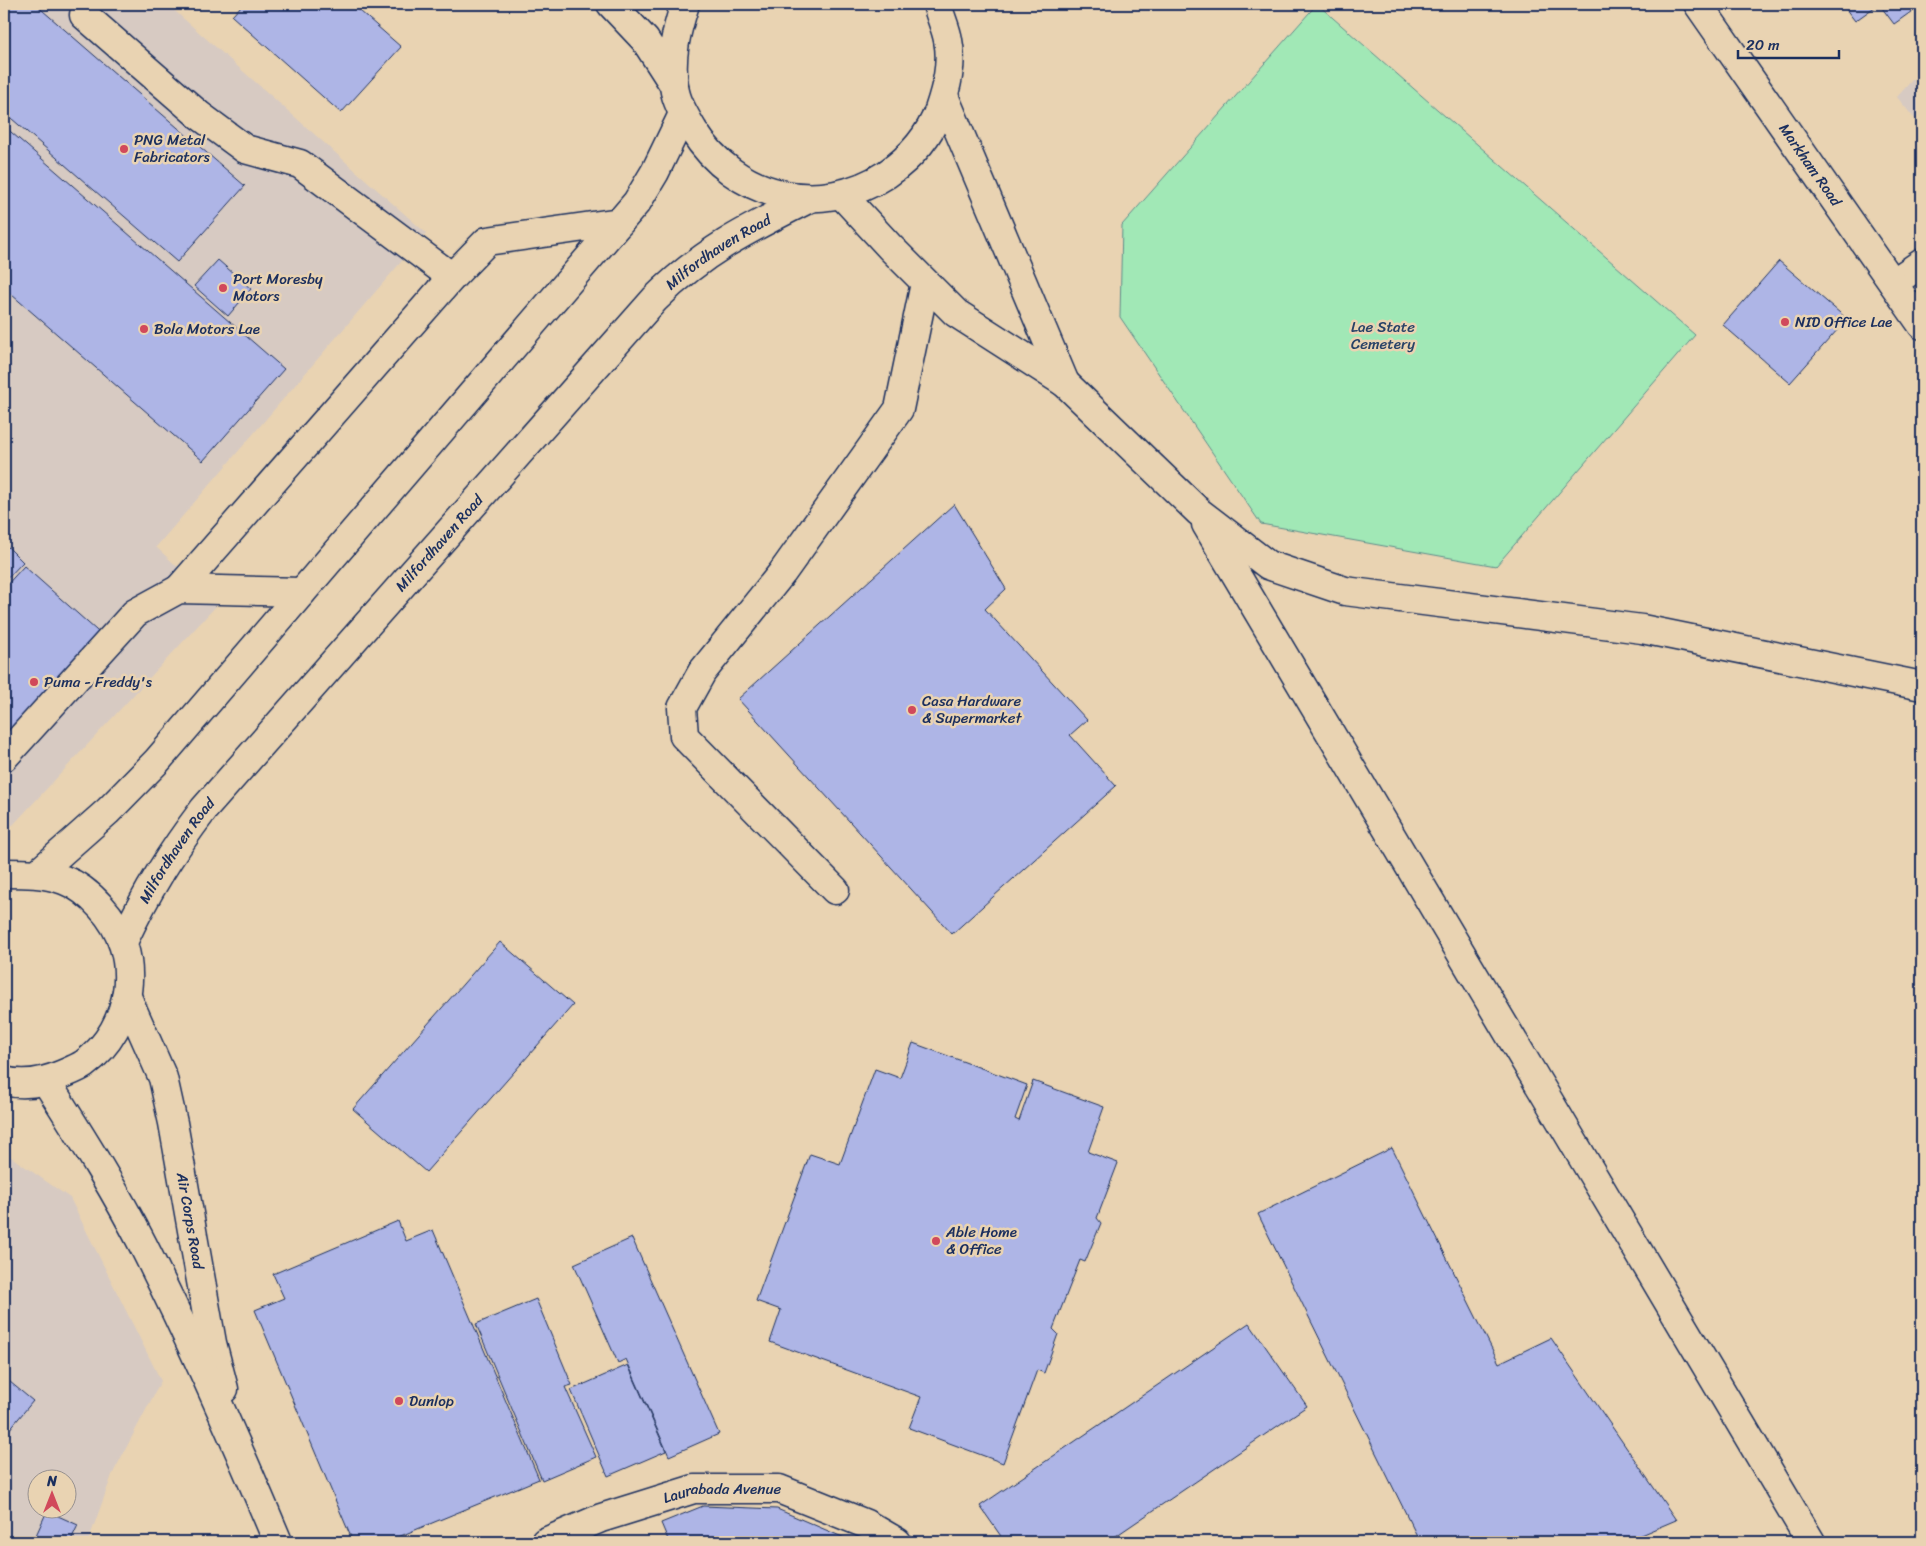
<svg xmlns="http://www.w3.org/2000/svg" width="1926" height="1546" viewBox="0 0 1926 1546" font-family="Sriracha,sans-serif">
<rect width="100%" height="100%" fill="#e9d3b2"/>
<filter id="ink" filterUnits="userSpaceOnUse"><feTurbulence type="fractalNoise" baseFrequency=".02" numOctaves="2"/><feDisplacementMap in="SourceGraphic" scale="10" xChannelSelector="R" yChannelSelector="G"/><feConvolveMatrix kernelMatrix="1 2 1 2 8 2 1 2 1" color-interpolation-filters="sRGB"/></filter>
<g filter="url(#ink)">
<path fill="#d7cac2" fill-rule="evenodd" d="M 4,4 L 167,4 L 426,233 L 156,547 L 218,604 L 13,825 L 4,827 Z
M 1922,69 L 1922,128 L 1897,97 Z
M 4,1152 L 70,1198 L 161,1381 L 112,1475 L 88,1542 L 4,1542 ZM 38,1478 L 68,1478 L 68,1508 L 38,1508 Z"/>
<path fill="#a1e8b6" stroke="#5e8c8a" d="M 1317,4 L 1695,335 L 1496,566 L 1261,524 L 1120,317 L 1122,225 Z"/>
<path fill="#aeb5e6" stroke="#1b2f5e" d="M 4,4 L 35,4 L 245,186 L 177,262 L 4,112 Z
M 243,4 L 352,4 L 401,47 L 341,113 L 232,16 Z
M 1842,4 L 1922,4 L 1894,24 L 1879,4 L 1855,21 Z
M 4,126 L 284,369 L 203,461 L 4,288 Z
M 218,260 L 251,289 L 228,316 L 194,286 Z
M 1779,261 L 1847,319 L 1790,383 L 1723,325 Z
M 954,504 L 1006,589 L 985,609 L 1087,720 L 1070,735 L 1116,786 L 952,934 L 738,699 Z
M 4,543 L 23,562 L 4,582 Z
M 24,566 L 105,638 L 15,737 L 4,727 L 4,588 Z
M 500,942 L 573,1005 L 426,1172 L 353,1109 Z
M 913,1043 L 1027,1085 L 1015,1119 L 1019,1121 L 1033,1081 L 1104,1107 L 1088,1152 L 1118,1163 L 1097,1218 L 1101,1223 L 1085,1262 L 1080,1260 L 1053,1329 L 1058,1334 L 1044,1373 L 1037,1370 L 1003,1463 L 909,1428 L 921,1397 L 770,1342 L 781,1310 L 756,1301 L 810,1154 L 840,1164 L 875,1069 L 900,1078 Z
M 1392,1148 L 1499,1363 L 1551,1338 L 1676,1520 L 1624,1542 L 1420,1542 L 1258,1214 Z
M 398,1221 L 406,1241 L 433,1230 L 539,1479 L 386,1542 L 353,1542 L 255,1310 L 284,1298 L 273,1274 Z
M 632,1238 L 719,1434 L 669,1456 L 626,1359 L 618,1363 L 574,1264 Z
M 536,1299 L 572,1385 L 565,1387 L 596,1457 L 542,1480 L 476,1324 Z
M 1249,1323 L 1307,1406 L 1107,1542 L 1005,1542 L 980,1506 Z
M 628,1365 L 666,1451 L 608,1476 L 571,1390 Z
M 4,1377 L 33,1401 L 4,1436 Z
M 703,1506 L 777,1509 L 854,1542 L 669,1542 L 661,1523 Z
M 47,1511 L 78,1525 L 70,1542 L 33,1542 Z"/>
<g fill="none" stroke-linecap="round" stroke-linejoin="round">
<g stroke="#1b2f5e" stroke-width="31">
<g id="minor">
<path d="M 84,15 L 199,115 L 245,149 L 300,164 L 452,277"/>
<path d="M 944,96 L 1065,383"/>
<path d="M 841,194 L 890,247 L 956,313 L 1065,383 L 1199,512 L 1268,565 L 1345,591 L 1642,629 L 1922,686"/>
<path d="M 1893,283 L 1922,263"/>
<path d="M 1206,524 L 1811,1542"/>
<path d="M 179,589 L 452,277 L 487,241 L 620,222"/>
<path d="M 4,757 L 135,613 L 179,589 L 302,592"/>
<path d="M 835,890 L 684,736 L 682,708 L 702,672 L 782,573 L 899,409 L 925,283"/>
<path id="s1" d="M 127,997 L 163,1078 L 173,1123 L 212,1343 L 224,1389"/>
<path d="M 46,1081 C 80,1135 114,1188 143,1245 C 192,1342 236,1442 278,1542"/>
<path id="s2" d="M 545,1542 L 601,1518 L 694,1489 L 779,1489 L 866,1524 L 897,1542"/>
</g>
</g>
<g stroke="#1b2f5e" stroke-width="31">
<g id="major">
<path d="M 611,4 L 645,40 L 674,85"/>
<path d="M 685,4 C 676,32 670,56 674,86 C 676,102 685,116 693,130 C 735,198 820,218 887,174 C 910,158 929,137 939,110 C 946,89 953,64 948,40 C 946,28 940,16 937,4"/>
<path id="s3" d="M 1698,4 L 1922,325"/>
<path d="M 4,873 C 25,873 44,873 64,880 C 78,885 91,896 101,907 C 144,953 134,1027 84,1064 C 78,1068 70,1071 63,1074 C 45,1082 24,1086 4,1081"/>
<path d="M 38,873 L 108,811 L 157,761 L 637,202 L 655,172 L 683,114"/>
<path id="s4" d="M 123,942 C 147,891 170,854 204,809 L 655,299 C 703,251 750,228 810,198"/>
</g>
</g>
<use href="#minor" stroke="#e9d3b2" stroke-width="28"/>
<use href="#major" stroke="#e9d3b2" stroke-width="28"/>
</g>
</g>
<g fill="#d1495b" stroke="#e9d3b2" stroke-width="2">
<circle cx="124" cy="149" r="5"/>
<circle cx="223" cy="288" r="5"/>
<circle cx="1785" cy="322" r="5"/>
<circle cx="144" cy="329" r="5"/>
<circle cx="34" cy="682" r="5"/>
<circle cx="912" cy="710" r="5"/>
<circle cx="936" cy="1241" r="5"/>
<circle cx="399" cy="1401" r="5"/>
</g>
<g text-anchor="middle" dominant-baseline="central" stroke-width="5" stroke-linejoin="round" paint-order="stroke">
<g font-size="15" fill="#1b2f5e" stroke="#e9d3b2" text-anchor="start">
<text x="134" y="140">PNG Metal<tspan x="134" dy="17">Fabricators</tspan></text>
<text x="233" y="279">Port Moresby<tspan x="233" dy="17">Motors</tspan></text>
<text x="1795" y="322">NID Office Lae</text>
<text x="154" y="329">Bola Motors Lae</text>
<text x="44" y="682">Puma - Freddy's</text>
<text x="922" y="701">Casa Hardware<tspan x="922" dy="17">&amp; Supermarket</tspan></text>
<text x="946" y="1232">Able Home<tspan x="946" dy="17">&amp; Office</tspan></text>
<text x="409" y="1401">Dunlop</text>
</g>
<g font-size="15" fill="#1b2f5e" stroke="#e9d3b2">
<text stroke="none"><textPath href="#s3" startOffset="196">Markham Road</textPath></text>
<text stroke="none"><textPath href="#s4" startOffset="916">Milfordhaven Road</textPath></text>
<text stroke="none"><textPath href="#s4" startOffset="511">Milfordhaven Road</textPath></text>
<text stroke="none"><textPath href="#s4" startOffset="106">Milfordhaven Road</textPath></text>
<text stroke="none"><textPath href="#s1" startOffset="234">Air Corps Road</textPath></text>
<text stroke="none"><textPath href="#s2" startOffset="186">Laurabada Avenue</textPath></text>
</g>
<g font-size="15" fill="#284267" stroke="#e9d3b2">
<text x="1383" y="327">Lae State<tspan x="1383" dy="17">Cemetery</tspan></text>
</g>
</g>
<rect width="1926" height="1546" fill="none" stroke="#e9d3b2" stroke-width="20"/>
<rect x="10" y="10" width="1906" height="1526" fill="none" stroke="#1b2f5e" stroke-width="2" filter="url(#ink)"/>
<g transform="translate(52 1494)"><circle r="24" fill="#e9d3b2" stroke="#979190"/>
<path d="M0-4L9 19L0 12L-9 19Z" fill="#d1495b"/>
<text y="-8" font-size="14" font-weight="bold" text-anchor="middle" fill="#1b2f5e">N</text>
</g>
<path d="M1738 50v8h101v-8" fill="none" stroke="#1b2f5e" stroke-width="2.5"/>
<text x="1746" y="50" font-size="15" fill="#1b2f5e" stroke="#e9d3b2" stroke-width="4" paint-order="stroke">20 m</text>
</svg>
